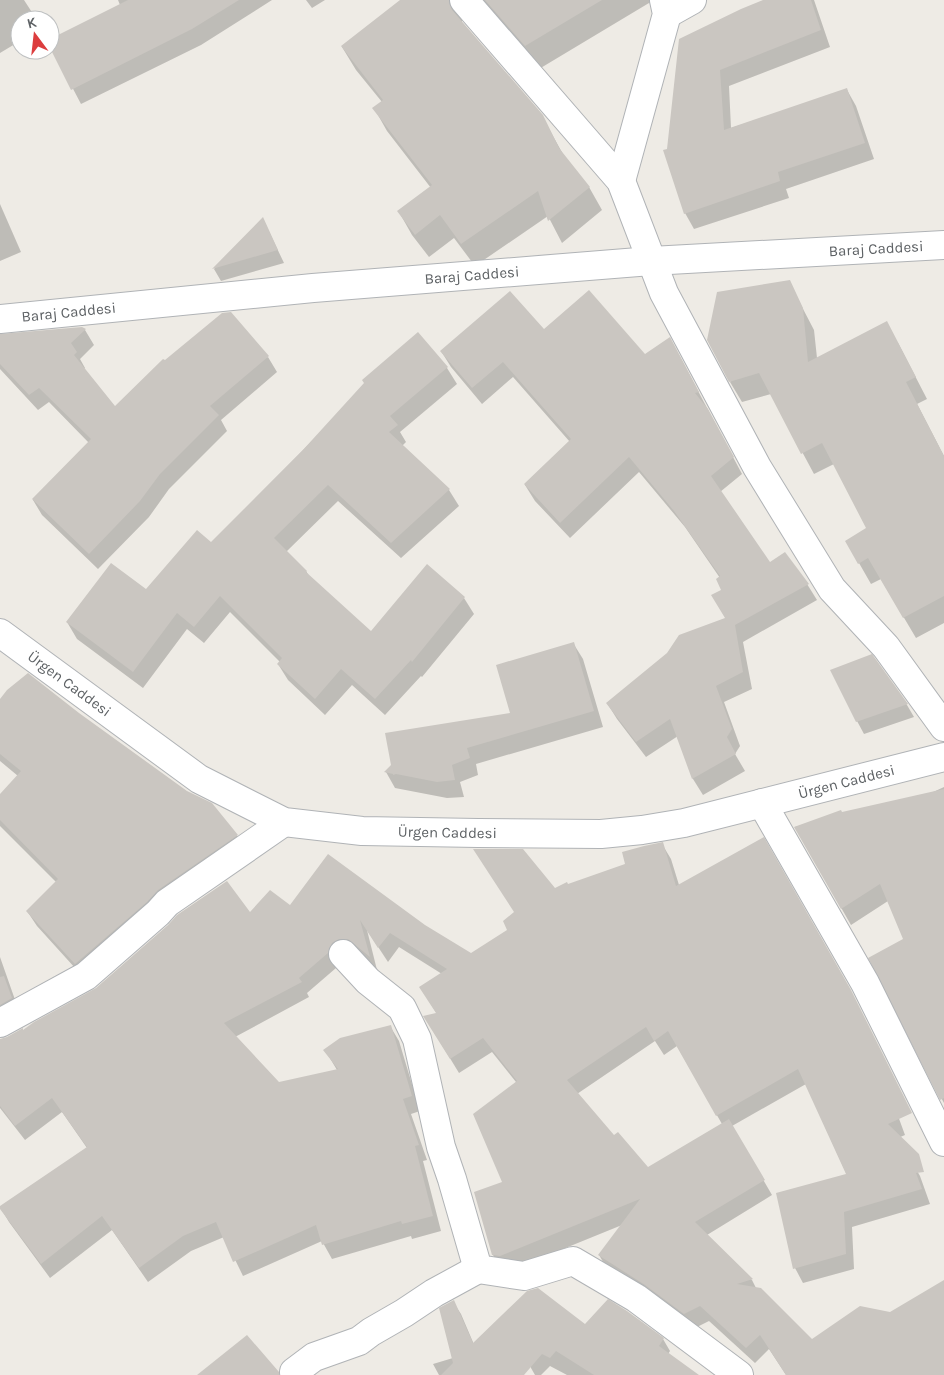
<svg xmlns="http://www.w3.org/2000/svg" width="944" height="1375" viewBox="0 0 944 1375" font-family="Karla,sans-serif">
<rect width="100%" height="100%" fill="#eeebe5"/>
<path fill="#0003" fill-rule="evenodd" d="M 0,0 L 24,0 L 37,20 L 20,20 L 20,41 L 0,53 Z
M 118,0 L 272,0 L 201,45 L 81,104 L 50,45 L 50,40 L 120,5 Z
M 306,0 L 325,0 L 312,8 Z
M 402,0 L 654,0 L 539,69 L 467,11 L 462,19 L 462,23 L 542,116 L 564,156 L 589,187 L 602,210 L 562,243 L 548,216 L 475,266 L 454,238 L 429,257 L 412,235 L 399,212 L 431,188 L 387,131 L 374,108 L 382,102 L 356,70 L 342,47 Z
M 767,0 L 814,0 L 830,47 L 729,86 L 731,128 L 847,90 L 856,106 L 874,159 L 786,189 L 789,198 L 694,229 L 685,213 L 668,149 L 680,40 Z
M 0,204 L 21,252 L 0,261 Z
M 263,219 L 284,263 L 221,281 L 214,269 Z
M 789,282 L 814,330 L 817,358 L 898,343 L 927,399 L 917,404 L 944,456 L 944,623 L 916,638 L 881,579 L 871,584 L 859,563 L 868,529 L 834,464 L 814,474 L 771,394 L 742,402 L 730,382 Z
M 85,330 L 94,345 L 80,359 L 85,368 L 84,369 L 115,407 L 268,357 L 277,372 L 221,420 L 227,431 L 169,489 L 149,517 L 98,569 L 42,515 L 33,500 L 89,443 L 49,402 L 38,410 L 0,369 L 0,335 Z
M 544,331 L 645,355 L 679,355 L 742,474 L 720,492 L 770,564 L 807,584 L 817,600 L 743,642 L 752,689 L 724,702 L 740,746 L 735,754 L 745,771 L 703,795 L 693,779 L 678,736 L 646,757 L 617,719 L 607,703 L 726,619 L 720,578 L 685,527 L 639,472 L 570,538 L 535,501 L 525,485 L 570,442 L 513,377 L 482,404 L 451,367 L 441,351 Z
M 418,334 L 447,368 L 457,384 L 400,432 L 406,442 L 402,446 L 449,490 L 459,506 L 401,558 L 338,501 L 286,552 L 306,571 L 309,576 L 371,633 L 464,598 L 474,614 L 422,677 L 421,676 L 385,715 L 352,685 L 325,715 L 288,680 L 278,664 L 280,662 L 230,612 L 204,643 L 187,629 L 143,688 L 77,639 L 67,622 L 146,591 L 211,543 Z
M 573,643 L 583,659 L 603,727 L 476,764 L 478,775 L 460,782 L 464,797 L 447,798 L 395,788 L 386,772 L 512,714 Z
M 871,656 L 907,705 L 914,717 L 864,734 L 857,721 Z
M 0,701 L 237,836 L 246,851 L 85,979 L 37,926 L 27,911 L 56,882 L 0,826 L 0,796 L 18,776 L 0,761 Z
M 944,787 L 944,1103 L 939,1094 L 905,940 L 888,901 L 851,925 L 795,827 L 841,813 L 931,793 Z
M 662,844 L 671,859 L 679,885 L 872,1045 L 905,1135 L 898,1138 L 920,1176 L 930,1204 L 852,1227 L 854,1269 L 803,1283 L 795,1268 L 847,1175 L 806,1084 L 732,1126 L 772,1195 L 707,1235 L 752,1280 L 756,1288 L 812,1341 L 890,1313 L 944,1281 L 944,1375 L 786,1375 L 769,1349 L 755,1363 L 709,1321 L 693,1329 L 608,1270 L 599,1255 L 622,1225 L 509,1271 L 502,1270 L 493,1255 L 516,1082 L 492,1052 L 459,1073 L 434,1032 L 437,1014 L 421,988 L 442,974 L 399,947 L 388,962 L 367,930 L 377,970 L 358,954 L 340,958 L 336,968 L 307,993 L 309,997 L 235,1037 L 279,1084 L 337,1070 L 325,1050 L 390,1026 L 399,1041 L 420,1111 L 411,1114 L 427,1160 L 423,1161 L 441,1231 L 412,1239 L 411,1236 L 332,1259 L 322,1241 L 243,1276 L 224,1237 L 191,1251 L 148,1282 L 112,1230 L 50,1278 L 9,1222 L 0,1207 L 87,1148 L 62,1112 L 25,1140 L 0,1108 L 0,1040 L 23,1032 L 250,914 L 291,907 L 424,926 L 471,955 L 508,931 L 554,890 L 627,864 ZM 655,1041 L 664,1055 L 677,1046 L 722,1124 L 648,1168 L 614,1137 L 577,1094 Z
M 0,957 L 20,1014 L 0,1025 Z
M 453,1302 L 461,1314 L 487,1375 L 439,1375 L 433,1364 L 453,1358 Z
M 512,1308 L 585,1326 L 663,1339 L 670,1351 L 668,1354 L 697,1375 L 567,1375 L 550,1366 L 541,1375 L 535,1375 L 531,1368 Z"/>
<path fill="#cac6c1" d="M 128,0 L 239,0 L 192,29 L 71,90 L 50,48 L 50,39 Z
M 400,0 L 449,0 L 452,10 L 543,115 L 559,148 L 590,187 L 548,221 L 538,191 L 461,244 L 440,215 L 415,235 L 397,211 L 432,185 L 372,108 L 383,100 L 341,46 Z
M 485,0 L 602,0 L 525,46 Z
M 763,0 L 811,0 L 821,30 L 720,70 L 724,130 L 847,88 L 865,143 L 778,172 L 780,181 L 684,214 L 663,150 L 667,149 L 679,39 L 741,9 Z
M 263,217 L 278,250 L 212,269 Z
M 790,280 L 803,308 L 808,362 L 887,321 L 916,377 L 906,382 L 944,456 L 944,596 L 903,618 L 868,558 L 858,564 L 845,541 L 866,528 L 822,443 L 801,454 L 759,373 L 729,382 L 707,340 L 717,292 Z
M 589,290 L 645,354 L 670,337 L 699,392 L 695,393 L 708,409 L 734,457 L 711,476 L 770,562 L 785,552 L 809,584 L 735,625 L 743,672 L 716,686 L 732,729 L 727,737 L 736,754 L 692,779 L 670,719 L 636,742 L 606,703 L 667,653 L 679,635 L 725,618 L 711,595 L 721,590 L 716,579 L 720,576 L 674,511 L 629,457 L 560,523 L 524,484 L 571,439 L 503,362 L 472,388 L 440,351 L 510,291 L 544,329 Z
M 231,312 L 269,356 L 210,406 L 219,415 L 160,474 L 140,501 L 89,554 L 32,499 L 91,439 L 39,388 L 29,395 L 0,364 L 0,334 L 82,327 L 86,329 L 71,343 L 77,352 L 74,355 L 115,406 L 163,359 L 165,360 L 222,313 Z
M 418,332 L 448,367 L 390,416 L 398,425 L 389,432 L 450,489 L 391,543 L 328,485 L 274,538 L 307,571 L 306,572 L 371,631 L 427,564 L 465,597 L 412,662 L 411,660 L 375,699 L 341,669 L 315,699 L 277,664 L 282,658 L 220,596 L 194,627 L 177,613 L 133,672 L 66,622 L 111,563 L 146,589 L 197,530 L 211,542 L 302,451 L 364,383 L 362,380 Z
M 574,642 L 594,711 L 467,748 L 470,758 L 452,765 L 455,780 L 437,782 L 396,774 L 393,775 L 393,774 L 384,772 L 391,765 L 385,733 L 510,713 L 496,665 Z
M 872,654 L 908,704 L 856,722 L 830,670 Z
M 28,673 L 79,713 L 187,791 L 212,803 L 238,835 L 158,890 L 147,902 L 75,964 L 26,911 L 58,879 L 0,820 L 0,794 L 21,771 L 0,754 L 0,699 L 7,690 Z
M 944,789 L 944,1098 L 940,1100 L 868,958 L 903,939 L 880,884 L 841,909 L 794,827 L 841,810 L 842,812 Z
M 764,837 L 851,990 L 912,1113 L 888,1124 L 919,1154 L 924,1172 L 916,1173 L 922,1189 L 844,1212 L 846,1254 L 793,1269 L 776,1193 L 846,1174 L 798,1069 L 716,1116 L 668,1031 L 654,1041 L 646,1027 L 567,1080 L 614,1135 L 618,1132 L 648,1167 L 729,1119 L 765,1180 L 695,1222 L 753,1279 L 737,1284 L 761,1288 L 812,1339 L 860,1306 L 890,1312 L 944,1280 L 944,1375 L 786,1375 L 760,1335 L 746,1348 L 700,1306 L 684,1314 L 645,1285 L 598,1255 L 640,1199 L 500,1256 L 492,1255 L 474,1192 L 502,1182 L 473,1114 L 517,1081 L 483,1038 L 450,1059 L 423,1016 L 436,1013 L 419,987 L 447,969 L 390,933 L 378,948 L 360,920 L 370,957 L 348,939 L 339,939 L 332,943 L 328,953 L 299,978 L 302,982 L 224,1023 L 279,1082 L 338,1069 L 323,1050 L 340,1038 L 391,1025 L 412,1096 L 403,1099 L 419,1145 L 415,1146 L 433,1216 L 402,1224 L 401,1221 L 322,1245 L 316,1225 L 233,1262 L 216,1222 L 183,1236 L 139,1268 L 102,1216 L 41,1264 L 0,1209 L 0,1206 L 87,1147 L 52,1098 L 15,1126 L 0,1106 L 0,1039 L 7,1037 L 23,1028 L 23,1030 L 34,1022 L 96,988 L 168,925 L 177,915 L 227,881 L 250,912 L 270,890 L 290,905 L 328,854 L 425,925 L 471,953 L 507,930 L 503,921 L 514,912 L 473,849 L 523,849 L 555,888 L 567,882 L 568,884 L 625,864 L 622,852 L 644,846 L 663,842 L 676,886 Z
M 4,976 L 12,998 L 0,1005 L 0,977 Z
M 538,1288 L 585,1324 L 608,1299 L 627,1311 L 664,1338 L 659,1346 L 699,1375 L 594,1375 L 556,1351 L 550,1358 L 542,1354 L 524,1375 L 441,1375 L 453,1363 L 439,1308 L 454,1300 L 473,1343 L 527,1291 Z
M 247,1335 L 279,1372 L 279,1375 L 197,1375 Z"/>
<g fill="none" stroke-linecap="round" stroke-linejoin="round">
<g stroke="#b0b3b6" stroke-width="30">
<g id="minor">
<path d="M 464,0 L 621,181 L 664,293 L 757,467 L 832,589 L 886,647 L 944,727"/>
<path d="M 667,14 L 692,0"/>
<path d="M 621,181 L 667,14 L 664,0"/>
<path id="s1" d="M 0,319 L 313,288 L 651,261 L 944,245"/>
<path id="s2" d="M 0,633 L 199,779 L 284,822 L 362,831 L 478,833 L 601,834 L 642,830 L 684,823 L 944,757"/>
<path d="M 762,803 L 865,983 L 944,1142"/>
<path d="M 343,954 L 368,981 L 402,1008 L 417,1039 L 441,1147 L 452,1179 L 478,1269 L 524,1276 L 573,1261 L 636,1298 L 739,1375"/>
<path d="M 0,1023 L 86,976 L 158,913 L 167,903 L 284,822"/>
<path d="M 294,1372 L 314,1357 L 359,1341 L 371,1332 L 404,1313 L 434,1293 L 478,1269"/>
</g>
</g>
<use href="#minor" stroke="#fff" stroke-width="28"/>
</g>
<g text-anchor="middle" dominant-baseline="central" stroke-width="5" stroke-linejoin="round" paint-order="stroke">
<g font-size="15" fill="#5d6164" stroke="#fff">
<text stroke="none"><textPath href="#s1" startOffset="879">Baraj Caddesi</textPath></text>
<text stroke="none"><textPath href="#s1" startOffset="474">Baraj Caddesi</textPath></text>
<text stroke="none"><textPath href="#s1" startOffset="69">Baraj Caddesi</textPath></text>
<text stroke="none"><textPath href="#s2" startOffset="86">Ürgen Caddesi</textPath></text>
<text stroke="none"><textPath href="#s2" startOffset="911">Ürgen Caddesi</textPath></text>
<text stroke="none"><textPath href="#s2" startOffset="506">Ürgen Caddesi</textPath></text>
</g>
</g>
<g transform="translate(35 35) rotate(345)"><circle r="24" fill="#ffffff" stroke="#bec0c1"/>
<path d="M0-4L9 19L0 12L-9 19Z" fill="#dc3d3e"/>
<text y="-8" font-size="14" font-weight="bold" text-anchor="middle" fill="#5d6164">K</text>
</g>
</svg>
